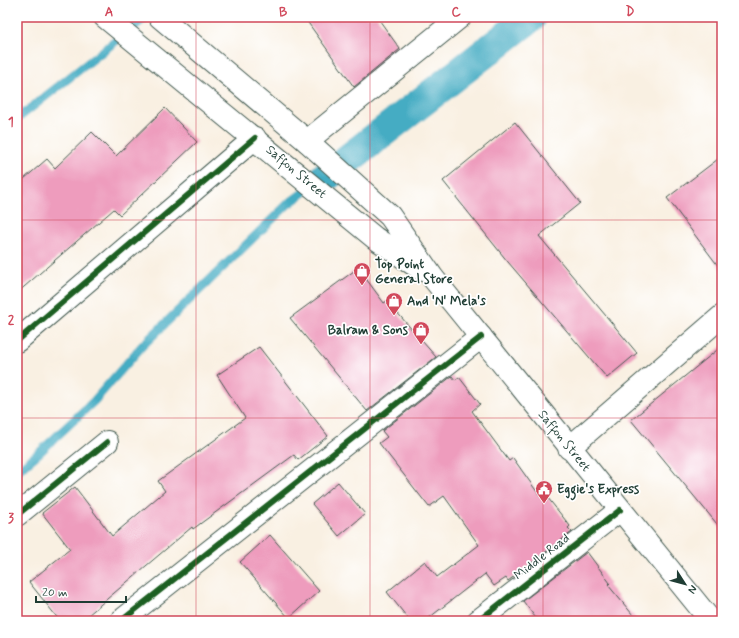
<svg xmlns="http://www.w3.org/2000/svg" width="739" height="638" viewBox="0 0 739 638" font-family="Mynerve,sans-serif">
<rect width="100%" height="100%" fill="#fff"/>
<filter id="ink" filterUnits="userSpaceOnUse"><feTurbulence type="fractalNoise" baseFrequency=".025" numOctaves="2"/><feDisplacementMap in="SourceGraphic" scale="8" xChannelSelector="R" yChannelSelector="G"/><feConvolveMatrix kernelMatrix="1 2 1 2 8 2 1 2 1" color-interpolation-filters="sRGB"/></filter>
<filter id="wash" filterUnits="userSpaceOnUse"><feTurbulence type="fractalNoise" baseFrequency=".012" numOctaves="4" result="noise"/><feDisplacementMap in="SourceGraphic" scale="16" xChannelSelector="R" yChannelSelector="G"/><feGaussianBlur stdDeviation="0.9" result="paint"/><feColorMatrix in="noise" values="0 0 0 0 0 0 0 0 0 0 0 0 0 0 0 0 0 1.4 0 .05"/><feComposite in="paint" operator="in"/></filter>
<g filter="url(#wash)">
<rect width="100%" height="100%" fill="#f9f0e2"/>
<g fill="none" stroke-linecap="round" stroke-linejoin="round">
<path stroke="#44acc3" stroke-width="9" d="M 17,119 L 146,17
M 17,471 L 40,452 L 94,401 L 142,346 L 288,204 L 325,177"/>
<path stroke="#44acc3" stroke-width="31" d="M 325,177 L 531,17"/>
</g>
<g id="blocks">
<path fill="#ee9cbd" d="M 304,17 L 377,17 L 400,49 L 354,87 Z
M 165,108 L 197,142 L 120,215 L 114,209 L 17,293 L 17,185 L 47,159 L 55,168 L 92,132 L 116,156 Z
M 515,122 L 580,203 L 539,236 L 637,353 L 607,378 L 508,262 L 443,181 Z
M 722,156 L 722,271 L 667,198 Z
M 358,268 L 384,303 L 387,301 L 436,357 L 367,411 L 290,318 Z
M 722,346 L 722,530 L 631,420 Z
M 259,347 L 328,436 L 298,460 L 294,455 L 193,529 L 192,527 L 81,621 L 60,621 L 29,582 L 70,549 L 42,513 L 75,487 L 112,536 L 165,491 L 158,481 L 245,418 L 217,375 Z
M 452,376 L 455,380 L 459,377 L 480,404 L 472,411 L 509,461 L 513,458 L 540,496 L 544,493 L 570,526 L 568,528 L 572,532 L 508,581 L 506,578 L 494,586 L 485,574 L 425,621 L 410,621 L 387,592 L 425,561 L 437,577 L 479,545 L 444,496 L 429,507 L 379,443 L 387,437 L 382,431 Z
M 338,482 L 365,514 L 339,536 L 312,504 Z
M 270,535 L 319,591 L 289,618 L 240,562 Z
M 587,552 L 610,583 L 608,585 L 638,621 L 538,621 L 523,601 Z"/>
</g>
</g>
<g filter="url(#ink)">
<use href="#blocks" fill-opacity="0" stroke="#40584e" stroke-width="1"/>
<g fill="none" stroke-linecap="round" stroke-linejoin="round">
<g stroke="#40584e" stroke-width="24">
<path id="minor" d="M 307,141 L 460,17
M 17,341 L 255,138
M 569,448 L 722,316
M 17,515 L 107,442
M 121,621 L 481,337
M 478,621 L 620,510"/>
</g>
<g stroke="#40584e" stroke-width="24">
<path id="major" d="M 105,17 L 375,238 L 422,270
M 160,17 L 307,141 L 390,216 L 433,278 L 711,621"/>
</g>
<use href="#minor" stroke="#fff" stroke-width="22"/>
<use href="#major" stroke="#fff" stroke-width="22"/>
<g stroke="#fff" stroke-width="8">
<path id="cycleway" d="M 17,341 L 255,138
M 17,515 L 107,442
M 121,621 L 481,337
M 478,621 L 620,510"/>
</g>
<use href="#cycleway" stroke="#1b5e20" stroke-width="6"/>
</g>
</g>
<path fill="none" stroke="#d1495b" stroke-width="1" stroke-opacity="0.55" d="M 196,17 L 196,621M 370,17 L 370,621M 543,17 L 543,621M 17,220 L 722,220M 17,418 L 722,418"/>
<defs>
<g id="shop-pin" transform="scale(0.9)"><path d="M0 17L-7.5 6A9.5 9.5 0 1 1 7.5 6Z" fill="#d1495b" stroke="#fff"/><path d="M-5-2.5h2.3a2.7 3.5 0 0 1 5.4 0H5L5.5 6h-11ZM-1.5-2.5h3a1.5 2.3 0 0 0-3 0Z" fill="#fff"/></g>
<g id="civic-pin" transform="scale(0.9)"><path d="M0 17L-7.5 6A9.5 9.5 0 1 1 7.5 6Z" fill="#d1495b" stroke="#fff"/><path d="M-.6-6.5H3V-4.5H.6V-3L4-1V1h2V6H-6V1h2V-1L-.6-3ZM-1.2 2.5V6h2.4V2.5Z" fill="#fff"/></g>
</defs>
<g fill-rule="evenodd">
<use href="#shop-pin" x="362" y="271"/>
<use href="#shop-pin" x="394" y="301"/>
<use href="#shop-pin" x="421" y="330"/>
<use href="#civic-pin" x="544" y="489"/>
</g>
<g text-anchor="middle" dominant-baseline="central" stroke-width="3.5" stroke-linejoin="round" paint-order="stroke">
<g font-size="13" fill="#1f3d34" stroke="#fff">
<text transform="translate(296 172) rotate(40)">Saffon Street</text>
<text transform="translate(564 441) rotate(51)">Saffon Street</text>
<text transform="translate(542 557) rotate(-38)">Middle Road</text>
</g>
<g font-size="13" font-weight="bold" fill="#1f3d34" stroke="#fff" text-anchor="start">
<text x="375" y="264">Top Point<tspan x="375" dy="15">General Store</tspan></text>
<text x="407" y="301">And 'N' Mela's</text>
<text x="408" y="330" text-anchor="end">Balram &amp; Sons</text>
<text x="557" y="489">Eggie's Express</text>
</g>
</g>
<rect width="739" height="638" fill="none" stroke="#fff" stroke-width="44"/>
<g transform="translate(685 584) rotate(126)" stroke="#ffffff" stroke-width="3" paint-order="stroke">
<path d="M0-3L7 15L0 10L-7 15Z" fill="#1f3d34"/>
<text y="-6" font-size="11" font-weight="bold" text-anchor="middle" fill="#1f3d34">N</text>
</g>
<path d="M36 596v6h90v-6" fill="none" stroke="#1f3d34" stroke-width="2"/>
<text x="42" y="596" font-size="12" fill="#1f3d34" stroke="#ffffff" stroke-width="3" paint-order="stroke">20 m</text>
<rect x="22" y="22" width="695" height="594" fill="none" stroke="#d1495b" stroke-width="1.5"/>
<g font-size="13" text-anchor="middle" font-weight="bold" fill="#d1495b">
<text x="109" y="16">A</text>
<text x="283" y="16">B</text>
<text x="456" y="16">C</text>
<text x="630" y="16">D</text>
<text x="11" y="126">1</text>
<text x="11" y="324">2</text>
<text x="11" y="522">3</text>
</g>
</svg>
